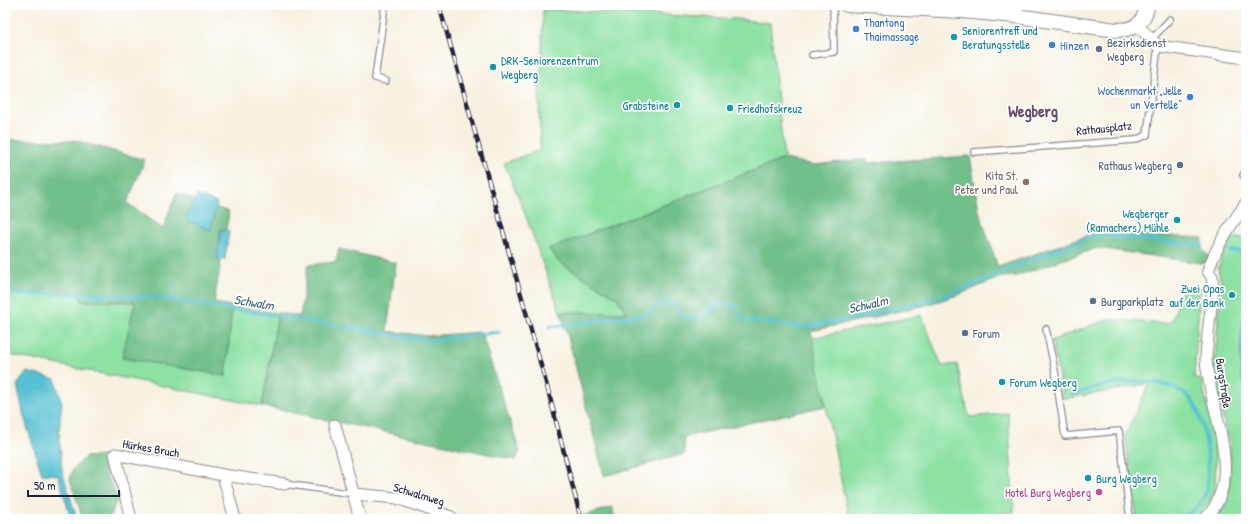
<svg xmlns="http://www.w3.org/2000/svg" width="1251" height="524" viewBox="0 0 1251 524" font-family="'Patrick Hand',sans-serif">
<rect width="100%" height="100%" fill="#fff"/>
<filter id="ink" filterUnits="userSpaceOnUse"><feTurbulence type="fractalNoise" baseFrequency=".025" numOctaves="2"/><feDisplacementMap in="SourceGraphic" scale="8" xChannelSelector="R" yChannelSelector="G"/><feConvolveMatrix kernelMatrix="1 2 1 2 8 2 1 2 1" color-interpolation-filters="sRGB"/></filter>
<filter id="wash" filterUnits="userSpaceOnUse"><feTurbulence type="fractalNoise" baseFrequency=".012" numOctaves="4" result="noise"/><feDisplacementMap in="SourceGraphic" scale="16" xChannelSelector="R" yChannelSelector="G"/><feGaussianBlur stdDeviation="0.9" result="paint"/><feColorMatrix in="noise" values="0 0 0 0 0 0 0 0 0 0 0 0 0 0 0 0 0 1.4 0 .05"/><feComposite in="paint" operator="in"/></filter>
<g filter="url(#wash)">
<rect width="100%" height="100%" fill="#f7f1e1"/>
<path fill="#8ce1a3" stroke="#57826f" d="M 543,9 L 635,14 L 635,12 L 647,14 L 736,19 L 770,23 L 784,159 L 549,249 L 559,262 L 616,297 L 627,313 L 560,312 L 523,208 L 504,163 L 540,150 L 539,82 L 541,81 Z
M 5,140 L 78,141 L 81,301 L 135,302 L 226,376 L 232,306 L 278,313 L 262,406 L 5,354 Z
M 1230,238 L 1246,238 L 1246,519 L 1217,519 L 1226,502 L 1230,481 L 1230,445 L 1216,392 L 1214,373 L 1221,281 L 1218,269 Z
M 1184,286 L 1200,288 L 1194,378 L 1201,380 L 1214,436 L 1216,460 L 1215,484 L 1211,499 L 1196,519 L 1137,519 L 1125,436 L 1149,384 L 1063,399 L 1052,340 L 1109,319 L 1165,324 L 1172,321 Z
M 921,315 L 942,366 L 957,364 L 969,417 L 1008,413 L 1014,512 L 1001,513 L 995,519 L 849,519 L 812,338 Z"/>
<path fill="#71bf89" stroke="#4a7062" d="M 5,140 L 78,141 L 145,160 L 127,203 L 163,229 L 176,193 L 229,212 L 214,303 L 232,306 L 226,376 L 122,358 L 135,302 L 81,301 L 80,294 L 5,294 Z
M 970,156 L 979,211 L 998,267 L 1097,232 L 1203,238 L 1202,249 L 1209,256 L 1207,264 L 1097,248 L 1016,276 L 1001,277 L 958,295 L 922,306 L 811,331 L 826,406 L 684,437 L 685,454 L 604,476 L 567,333 L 560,312 L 627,313 L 616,297 L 559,262 L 549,249 L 784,159 L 814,165 L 867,159 L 868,163 Z
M 339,249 L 396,263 L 387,331 L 428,336 L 481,332 L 520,452 L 516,460 L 262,406 L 278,313 L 300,316 L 308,265 L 336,262 Z
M 104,456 L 108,464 L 105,473 L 114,489 L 117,500 L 109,519 L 83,519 L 70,480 L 73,469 L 85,457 Z
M 612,507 L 615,519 L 572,519 Z"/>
<path fill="#57c1d2" stroke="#3c7286" d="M 197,195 L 217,203 L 211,230 L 185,220 Z
M 221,230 L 229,231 L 225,259 L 217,259 Z
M 1244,318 L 1246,318 L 1246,385 L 1242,381 C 1240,360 1239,339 1244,318 Z
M 27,372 L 55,379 L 62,403 L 59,431 L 62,470 L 77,519 L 71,519 L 58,475 L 42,474 L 24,417 L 17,385 Z"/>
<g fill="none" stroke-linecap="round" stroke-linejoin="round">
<path stroke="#57c1d2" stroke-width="3.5" d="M 1230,251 L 1246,251
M 5,294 L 80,294 L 163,298 L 431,341 L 499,332
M 549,327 L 623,317 L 640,316 L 653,310 L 661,302 L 669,301 L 676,307 L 682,316 C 688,317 695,319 701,317 C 716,311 713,298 735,306 L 740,315 L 744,320 L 801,327 L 852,319 L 940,297 L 976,284 L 1013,267 L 1097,235 L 1202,245
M 1073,394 C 1108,382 1153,372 1185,394 C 1206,407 1213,473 1205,495 C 1201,506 1190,513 1182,519"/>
</g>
</g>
<g filter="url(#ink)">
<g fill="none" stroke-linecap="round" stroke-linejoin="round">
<g stroke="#8c8a8e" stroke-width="8">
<path id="service" d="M 385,5 L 375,78 L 386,81
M 1152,39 L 1170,19
M 812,55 L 834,52 L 833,5
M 974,152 L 1135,140 L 1147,135 L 1158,46
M 1243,175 L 1246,176
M 1046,329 L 1055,371 L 1065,436 L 1119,431 L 1130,519
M 285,484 L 354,494"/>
</g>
<g stroke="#8c8a8e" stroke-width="13">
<path id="minor" d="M 1016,16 L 1018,5
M 1137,25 L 1158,46 L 1246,58
M 335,425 L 360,519
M 223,475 L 235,519
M 354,494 L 397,498 L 451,517 L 452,519
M 131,519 L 115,454 L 223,475 L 285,484
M 1205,519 C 1247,477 1208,407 1206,358 C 1206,350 1208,341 1208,333 C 1210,317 1212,301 1213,285 L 1212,277 L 1208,271 C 1216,246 1231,225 1246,203"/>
</g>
<g stroke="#8c8a8e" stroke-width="16">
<path id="tertiary" d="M 847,5 L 962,11 L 1016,16 L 1116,30 C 1136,30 1143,24 1148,5"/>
</g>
<use href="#service" stroke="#fff" stroke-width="5.5"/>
<use href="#minor" stroke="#fff" stroke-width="11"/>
<use href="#tertiary" stroke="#fff" stroke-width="14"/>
<g stroke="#22223b" stroke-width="4.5">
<path id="rail" d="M 439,5 L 548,390 L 581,519"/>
</g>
<use href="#rail" stroke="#fff" stroke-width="3" stroke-dasharray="9" stroke-linecap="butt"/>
</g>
</g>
<g fill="#3f7fe0" stroke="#fff" stroke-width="1.5">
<circle cx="856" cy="29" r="4"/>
<circle cx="1052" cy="45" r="4"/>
<circle cx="1190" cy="97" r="4"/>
</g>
<g fill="#0f9aa8" stroke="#fff" stroke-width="1.5">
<circle cx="954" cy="37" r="4"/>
<circle cx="493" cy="67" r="4"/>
<circle cx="677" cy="105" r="4"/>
<circle cx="730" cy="108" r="4"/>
<circle cx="1177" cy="220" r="4"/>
<circle cx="1232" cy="295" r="4"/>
<circle cx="1002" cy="382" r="4"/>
<circle cx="1088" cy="478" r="4"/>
</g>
<g fill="#5c6f8a" stroke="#fff" stroke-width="1.5">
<circle cx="1099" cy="49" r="4"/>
<circle cx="1180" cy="165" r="4"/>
<circle cx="1093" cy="301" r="4"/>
<circle cx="965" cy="333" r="4"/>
</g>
<circle fill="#8d6e63" stroke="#fff" stroke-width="1.5" cx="1026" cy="182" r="4"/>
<circle fill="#d1479c" stroke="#fff" stroke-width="1.5" cx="1099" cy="492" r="4"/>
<g text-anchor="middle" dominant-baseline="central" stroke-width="3.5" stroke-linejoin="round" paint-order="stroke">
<g font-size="12" fill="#366cbe" stroke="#fff" text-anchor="start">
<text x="864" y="22">Thantong<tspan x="864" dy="14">Thaimassage</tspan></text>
<text x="1060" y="45">Hinzen</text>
<text x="1182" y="90" text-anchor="end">Wochenmarkt „Jelle<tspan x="1182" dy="14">un Vertelle“</tspan></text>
</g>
<g font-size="12" fill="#0d838f" stroke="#fff" text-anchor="start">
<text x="962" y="30">Seniorentreff und<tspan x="962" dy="14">Beratungsstelle</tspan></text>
<text x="501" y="60">DRK-Seniorenzentrum<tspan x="501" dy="14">Wegberg</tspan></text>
<text x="669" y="105" text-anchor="end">Grabsteine</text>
<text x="738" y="108">Friedhofskreuz</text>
<text x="1169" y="213" text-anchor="end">Wegberger<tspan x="1169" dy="14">(Ramachers) Mühle</tspan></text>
<text x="1224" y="288" text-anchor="end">Zwei Opas<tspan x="1224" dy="14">auf der Bank</tspan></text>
<text x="1010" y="382">Forum Wegberg</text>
<text x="1096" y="478">Burg Wegberg</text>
</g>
<g font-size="12" fill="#4e5e75" stroke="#fff" text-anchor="start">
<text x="1107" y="42">Bezirksdienst<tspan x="1107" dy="14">Wegberg</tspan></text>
<text x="1172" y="165" text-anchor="end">Rathaus Wegberg</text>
<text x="1101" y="301">Burgparkplatz</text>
<text x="973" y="333">Forum</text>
</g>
<g font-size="12" fill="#22223b" stroke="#fff">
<text transform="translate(1104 128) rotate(-6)">Rathausplatz</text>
<text transform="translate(1224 383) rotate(81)">Burgstraße</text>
<text transform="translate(151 448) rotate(10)">Hürkes Bruch</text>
<text transform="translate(419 494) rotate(17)">Schwalmweg</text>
</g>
<g font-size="12" fill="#785e54" stroke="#fff" text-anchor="end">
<text x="1018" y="175">Kita St.<tspan x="1018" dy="14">Peter und Paul</tspan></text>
</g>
<g font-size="12" fill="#b23c85" stroke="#fff" text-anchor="end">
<text x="1091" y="492">Hotel Burg Wegberg</text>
</g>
<g font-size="13" font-style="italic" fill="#376277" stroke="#fff">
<text transform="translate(254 302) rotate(9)">Schwalm</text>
<text transform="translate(868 304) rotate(-13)">Schwalm</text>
</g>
<g font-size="16" font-weight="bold" fill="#664d68" stroke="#fff">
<text x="1033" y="111">Wegberg</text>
</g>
</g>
<rect width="1251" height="524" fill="none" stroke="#fff" stroke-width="20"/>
<path d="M28 490v6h91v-6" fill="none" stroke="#22223b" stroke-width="2"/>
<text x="34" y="490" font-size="12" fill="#22223b" stroke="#ffffff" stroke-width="3" paint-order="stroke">50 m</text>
</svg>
